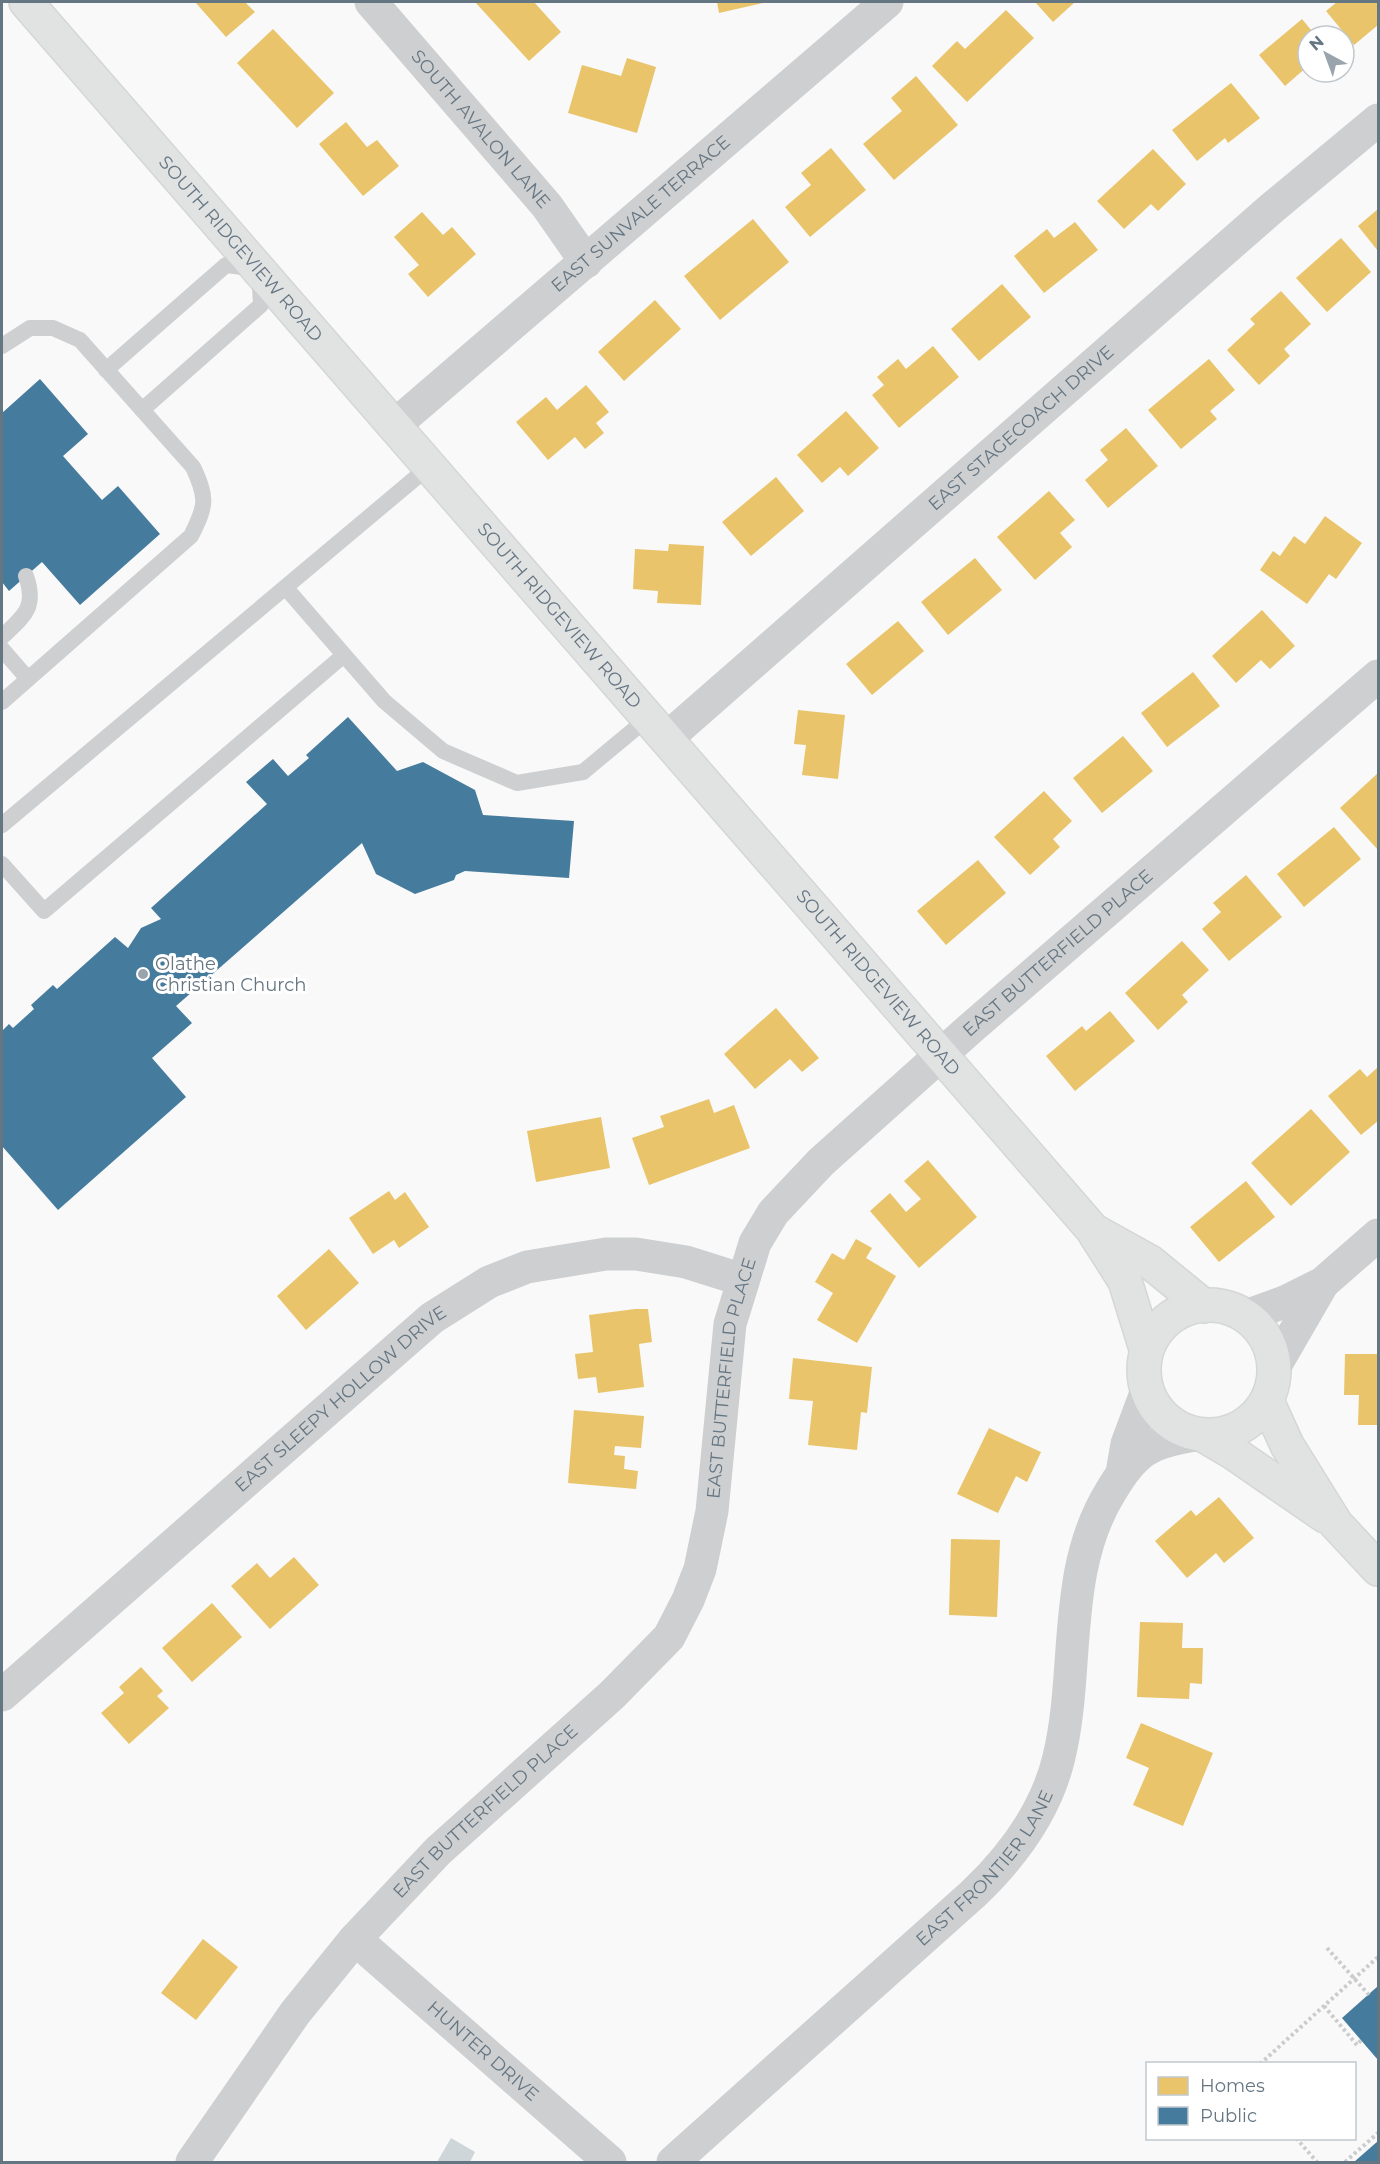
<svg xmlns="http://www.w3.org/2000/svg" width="1380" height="2164" viewBox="0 0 1380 2164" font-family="Montserrat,sans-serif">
<rect width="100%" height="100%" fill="#f9f9f9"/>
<path fill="#ced6d9" d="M 451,2138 L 475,2152 L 470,2162 L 437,2162 Z"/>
<path fill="#e9c46a" d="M 195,2 L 245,2 L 255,12 L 226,37 Z
M 475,2 L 534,2 L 561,32 L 529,61 Z
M 717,2 L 767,2 L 719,13 Z
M 1035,2 L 1075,2 L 1053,22 Z
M 1337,2 L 1378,2 L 1378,25 L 1354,45 L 1326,11 Z
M 1006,10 L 1034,38 L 967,102 L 932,66 L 957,41 L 965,49 Z
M 1302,19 L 1316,36 L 1308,36 L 1308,66 L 1285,86 L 1259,55 Z
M 273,29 L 334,93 L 297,128 L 237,63 Z
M 627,58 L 656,67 L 637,133 L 568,113 L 582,65 L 621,76 Z
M 916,76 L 958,125 L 894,180 L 863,144 L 902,111 L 891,98 Z
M 1231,83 L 1260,118 L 1228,143 L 1225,138 L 1197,161 L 1172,130 Z
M 346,122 L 367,147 L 377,140 L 399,166 L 363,196 L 319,144 Z
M 831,148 L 866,190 L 810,237 L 785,207 L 811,185 L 801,173 Z
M 1153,149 L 1186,184 L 1158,211 L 1151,204 L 1124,229 L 1097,201 Z
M 1378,209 L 1378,251 L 1358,226 Z
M 422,212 L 443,235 L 452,227 L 476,254 L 428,297 L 408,274 L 419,265 L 394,237 Z
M 753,219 L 789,262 L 720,320 L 684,276 Z
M 1075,222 L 1098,250 L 1044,293 L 1014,256 L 1047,229 L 1054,238 Z
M 1341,238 L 1371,272 L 1327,312 L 1296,278 Z
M 1002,284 L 1031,317 L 979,361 L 951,329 Z
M 1281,291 L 1311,324 L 1284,349 L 1290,356 L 1259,385 L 1227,350 L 1255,324 L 1250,319 Z
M 655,300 L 681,329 L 624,381 L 598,352 Z
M 933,346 L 959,377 L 899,428 L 872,395 L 884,385 L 877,377 L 898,359 L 906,369 Z
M 1209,359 L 1235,390 L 1210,411 L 1217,419 L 1181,449 L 1148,410 Z
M 586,385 L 609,412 L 596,423 L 604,433 L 585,449 L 575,437 L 548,460 L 516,422 L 546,397 L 557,410 Z
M 846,411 L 879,448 L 848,476 L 840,467 L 822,483 L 797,455 Z
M 1126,428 L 1158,466 L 1108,508 L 1085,480 L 1108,460 L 1100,450 Z
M 776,477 L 804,511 L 751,556 L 722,522 Z
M 1049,491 L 1075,520 L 1060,533 L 1072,547 L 1035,580 L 997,537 Z
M 1325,516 L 1362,543 L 1336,579 L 1329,574 L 1307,604 L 1260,570 L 1273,551 L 1280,556 L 1294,536 L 1305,544 Z
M 669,544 L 704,546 L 701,605 L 657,603 L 658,591 L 633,589 L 635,549 L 668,551 Z
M 975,558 L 1002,590 L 948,635 L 921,602 Z
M 1262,610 L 1295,646 L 1270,669 L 1261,660 L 1236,683 L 1212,656 Z
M 898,621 L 924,651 L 872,695 L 846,664 Z
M 1193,672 L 1220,706 L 1167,747 L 1141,713 Z
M 798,710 L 845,715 L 838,779 L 802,775 L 806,745 L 794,744 Z
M 1123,736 L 1153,771 L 1102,813 L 1073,778 Z
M 1378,773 L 1378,850 L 1340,808 Z
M 1044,791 L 1072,821 L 1053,839 L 1060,847 L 1030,875 L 994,837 Z
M 1334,827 L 1361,859 L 1304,907 L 1277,874 Z
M 978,860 L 1006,893 L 946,945 L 917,911 Z
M 1246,875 L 1282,917 L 1229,961 L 1202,929 L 1221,912 L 1213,903 Z
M 1182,941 L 1209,970 L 1182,995 L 1188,1002 L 1158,1030 L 1125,993 Z
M 776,1008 L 819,1058 L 802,1072 L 790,1059 L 755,1089 L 724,1054 Z
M 1110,1011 L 1135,1041 L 1075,1091 L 1046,1056 L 1082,1026 L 1086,1031 Z
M 1378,1067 L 1378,1121 L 1361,1135 L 1328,1096 L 1360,1069 L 1367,1077 Z
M 709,1099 L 714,1113 L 734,1105 L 750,1148 L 649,1185 L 632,1138 L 664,1127 L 660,1116 Z
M 1311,1109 L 1350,1152 L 1291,1206 L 1251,1163 Z
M 601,1117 L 610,1168 L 536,1182 L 527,1131 Z
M 928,1160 L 977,1217 L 919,1268 L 870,1211 L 890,1193 L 906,1212 L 921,1199 L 904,1181 Z
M 1246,1181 L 1275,1217 L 1219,1262 L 1190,1227 Z
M 389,1191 L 395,1200 L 405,1192 L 429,1227 L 399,1248 L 394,1240 L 373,1254 L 349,1218 Z
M 856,1239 L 872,1248 L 866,1258 L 896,1276 L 857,1343 L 817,1320 L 833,1293 L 815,1282 L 832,1253 L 844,1260 Z
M 329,1249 L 359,1283 L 306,1330 L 277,1296 Z
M 635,1309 L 648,1309 L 652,1342 L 639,1344 L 644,1387 L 598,1393 L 596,1377 L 578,1379 L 575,1354 L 593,1352 L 589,1315 Z
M 1345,1354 L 1378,1354 L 1378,1425 L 1358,1425 L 1359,1395 L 1344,1395 Z
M 793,1358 L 872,1367 L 867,1413 L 861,1412 L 857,1450 L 808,1445 L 813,1401 L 789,1399 Z
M 574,1410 L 644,1416 L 641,1448 L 615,1446 L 614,1455 L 625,1456 L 624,1469 L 638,1471 L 636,1489 L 568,1483 Z
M 989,1428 L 1041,1452 L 1027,1482 L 1016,1476 L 998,1513 L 957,1494 Z
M 1219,1497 L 1254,1538 L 1224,1563 L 1216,1553 L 1187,1578 L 1155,1541 L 1191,1510 L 1196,1516 Z
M 951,1539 L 1000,1540 L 997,1617 L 949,1615 Z
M 294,1557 L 319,1585 L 270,1629 L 231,1586 L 257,1563 L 270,1578 Z
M 212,1603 L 242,1637 L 192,1682 L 162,1648 Z
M 1140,1622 L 1183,1623 L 1182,1648 L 1203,1648 L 1202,1684 L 1190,1683 L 1189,1699 L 1137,1697 Z
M 141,1667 L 163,1691 L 157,1696 L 169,1708 L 129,1744 L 101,1713 L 124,1693 L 119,1687 Z
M 1141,1723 L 1213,1753 L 1183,1826 L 1133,1805 L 1149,1768 L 1126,1758 Z
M 203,1939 L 238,1967 L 196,2020 L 161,1993 Z"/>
<path fill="#457b9d" d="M 40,379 L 88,434 L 63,456 L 102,500 L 118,486 L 160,534 L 80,605 L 42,562 L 9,591 L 2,582 L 2,413 Z
M 348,717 L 397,771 L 423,762 L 475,790 L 483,815 L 574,821 L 569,878 L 465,871 L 456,875 L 454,880 L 415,894 L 376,874 L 362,843 L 176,1006 L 192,1023 L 152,1058 L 186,1097 L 58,1210 L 2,1146 L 2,1031 L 9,1024 L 13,1028 L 34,1009 L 31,1005 L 53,985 L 57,989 L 115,937 L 128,948 L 141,928 L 161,919 L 151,908 L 267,804 L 246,782 L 273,759 L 288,776 L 309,758 L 306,755 Z
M 1378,1986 L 1378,2060 L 1342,2018 Z
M 1378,2141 L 1378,2162 L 1354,2162 Z"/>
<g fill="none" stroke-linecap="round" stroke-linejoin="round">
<g stroke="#d5d6d7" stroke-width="36">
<g id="secondary">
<path id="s8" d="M 26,2 C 382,411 737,820 1092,1229 L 1125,1281 L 1146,1349"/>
<path d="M 1096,1232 L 1150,1262 L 1204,1306"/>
<circle cx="1209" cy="1370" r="65"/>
<path d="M 1267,1401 L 1287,1445 L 1336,1524 L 1378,1569"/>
<path d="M 1203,1435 L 1232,1452 L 1325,1516"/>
</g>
</g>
<path stroke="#cbcccd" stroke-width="4" stroke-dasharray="3 3" stroke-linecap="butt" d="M 1327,1948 L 1369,1995
M 1324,2006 L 1357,2045 L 1361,2040
M 1260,2064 L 1378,1957
M 1296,2138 L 1317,2162
M 1345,2162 L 1378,2133"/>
<path stroke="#cecfd0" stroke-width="16" d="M 2,346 L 30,328 L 53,328 L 80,340 L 193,467 C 208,499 206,506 191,536 L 2,702
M 106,370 L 226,265 L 259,269 L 261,305 L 142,410
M 286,588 L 384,701 L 443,751 L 517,783 L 583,772 L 648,718
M 2,637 C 24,616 37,608 26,576
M 2,649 L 28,679
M 2,825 L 431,465
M 2,864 L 44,911 L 344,655"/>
<g stroke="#cecfd0" stroke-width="33">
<path id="s1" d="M 371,2 L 547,206 L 586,262"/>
<path id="s2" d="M 395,425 L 887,2"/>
<path id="s3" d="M 666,739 L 1272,208 L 1378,120"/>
<path d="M 1246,1316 L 1287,1301 L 1323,1283 L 1378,1235"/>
<path d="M 1275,1366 L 1323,1283"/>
<path d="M 1122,1473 L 1127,1444 L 1146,1393"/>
<path id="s4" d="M 2,1695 L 432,1318 L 489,1282 L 527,1267 L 606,1254 L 636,1254 L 686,1262 L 743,1280"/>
<path id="s5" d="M 355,1939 L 610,2162"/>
<path id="s6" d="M 192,2162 L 295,2013 L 355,1939 L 438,1851 L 612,1695 L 669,1637 L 688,1600 L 700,1569 L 712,1511 L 730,1324 L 755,1243 L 773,1213 L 821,1162 L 971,1028 L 1378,676"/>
<path id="s7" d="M 673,2162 L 973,1894 C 1013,1856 1046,1812 1059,1757 C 1080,1670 1061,1571 1111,1491 C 1119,1478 1127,1465 1139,1455 C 1154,1442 1175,1439 1194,1435"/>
</g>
<use href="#secondary" stroke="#e1e2e2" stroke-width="33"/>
</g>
<circle fill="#99a4ac" stroke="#fff" stroke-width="2" cx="143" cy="974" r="6"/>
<g text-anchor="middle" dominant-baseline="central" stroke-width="6" stroke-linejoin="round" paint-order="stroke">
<g font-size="18" fill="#657683" stroke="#fff">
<text stroke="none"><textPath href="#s1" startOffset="168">SOUTH AVALON LANE</textPath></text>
<text stroke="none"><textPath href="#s2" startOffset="324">EAST SUNVALE TERRACE</textPath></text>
<text stroke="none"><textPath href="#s8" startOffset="327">SOUTH RIDGEVIEW ROAD</textPath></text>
<text stroke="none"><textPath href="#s3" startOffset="472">EAST STAGECOACH DRIVE</textPath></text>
<text stroke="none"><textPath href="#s8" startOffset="813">SOUTH RIDGEVIEW ROAD</textPath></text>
<text stroke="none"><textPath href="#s6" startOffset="1540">EAST BUTTERFIELD PLACE</textPath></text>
<text stroke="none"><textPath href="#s8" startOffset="1299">SOUTH RIDGEVIEW ROAD</textPath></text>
<text stroke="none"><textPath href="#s6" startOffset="981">EAST BUTTERFIELD PLACE</textPath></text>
<text stroke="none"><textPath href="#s4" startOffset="450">EAST SLEEPY HOLLOW DRIVE</textPath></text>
<text stroke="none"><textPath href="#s6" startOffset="459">EAST BUTTERFIELD PLACE</textPath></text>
<text stroke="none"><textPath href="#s7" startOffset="430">EAST FRONTIER LANE</textPath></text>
<text stroke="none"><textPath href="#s5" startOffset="170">HUNTER DRIVE</textPath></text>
</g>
<g font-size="18" fill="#657683" stroke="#fff" text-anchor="start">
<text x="155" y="964">Olathe<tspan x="155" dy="21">Christian Church</tspan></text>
</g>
</g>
<rect width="1380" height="2164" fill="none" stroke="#657683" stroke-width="6"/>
<rect x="1146" y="2062" width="210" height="78" fill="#ffffff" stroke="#c1c8cd" stroke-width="1.5"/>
<rect x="1158" y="2077" width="30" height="18" fill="#e9c46a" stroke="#c1c8cd" stroke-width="1.5"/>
<text x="1200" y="2092" font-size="18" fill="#657683">Homes</text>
<rect x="1158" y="2107" width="30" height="18" fill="#457b9d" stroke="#c1c8cd" stroke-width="1.5"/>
<text x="1200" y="2122" font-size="18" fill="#657683">Public</text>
<g transform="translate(1326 54) rotate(319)"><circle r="28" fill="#ffffff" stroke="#c1c8cd" stroke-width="1.5"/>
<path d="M0-4.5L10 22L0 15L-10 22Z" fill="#99a4ac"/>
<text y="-9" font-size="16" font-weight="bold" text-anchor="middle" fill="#657683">N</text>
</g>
</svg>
